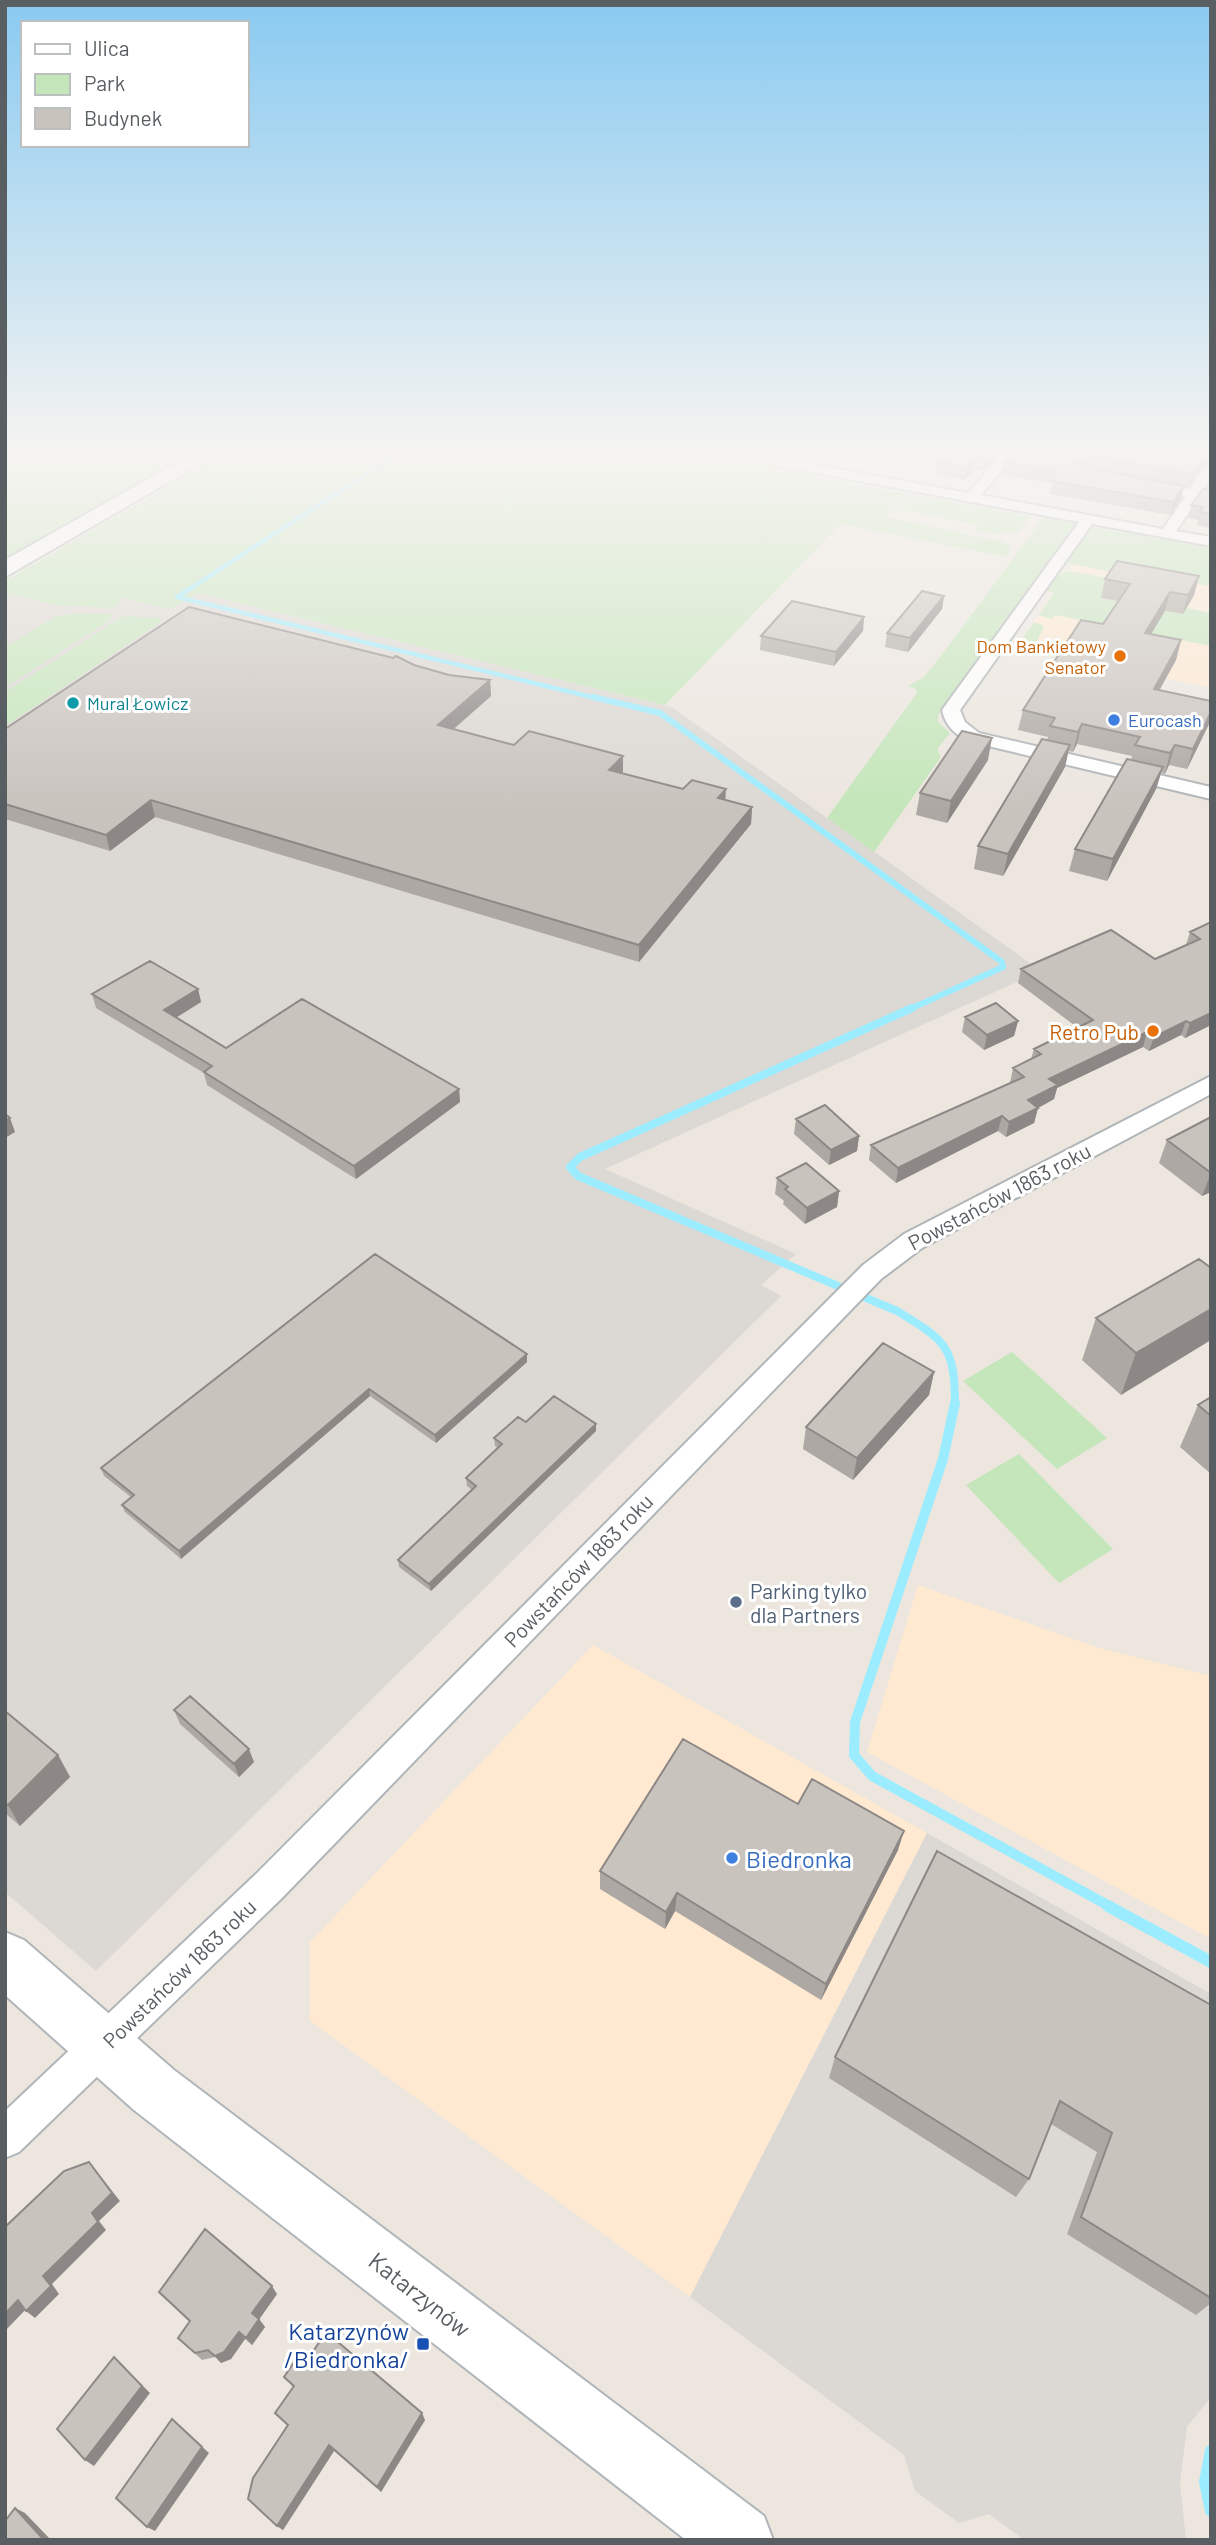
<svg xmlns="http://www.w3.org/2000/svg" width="1216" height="2545" viewBox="0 0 1216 2545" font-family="Barlow,sans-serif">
<rect width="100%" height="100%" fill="#ece6df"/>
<path fill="#ffe9d1" d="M 1090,541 L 1211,564 L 1211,688 L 1017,646 Z
M 918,1585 L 1099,1648 L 1211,1676 L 1211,1939 L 867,1752 Z
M 593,1645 L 927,1833 L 690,2297 L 310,2021 L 310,1942 Z"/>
<path fill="#dcd8d4" d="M 5,583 L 196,593 L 672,707 L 1041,971 L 605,1169 L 796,1254 L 761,1285 L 781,1296 L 96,1971 L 5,1892 Z
M 927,1833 L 1211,1994 L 1211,2397 L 1187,2427 L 1180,2483 L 1186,2540 L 1024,2540 L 989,2514 L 959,2523 L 915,2491 L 904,2455 L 690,2297 Z"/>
<path fill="#c4e6ba" d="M 5,453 L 191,453 L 5,561 Z
M 226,453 L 680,453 L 1031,516 L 1019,532 L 995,534 L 974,530 L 978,525 L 894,509 L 886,517 L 1003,542 L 1011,547 L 1007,557 L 840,524 L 665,705 L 197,593 L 171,609 L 121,598 L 116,608 L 54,605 L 5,593 L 5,581 Z
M 1044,517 L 1071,521 L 1074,525 L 938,715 L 938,722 L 950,733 L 937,749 L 941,757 L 874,852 L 827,818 L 917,693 L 916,689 L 908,686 L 924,677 L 934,665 Z
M 1091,527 L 1211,548 L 1211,586 L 1119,569 L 1116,573 L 1069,563 L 1067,558 Z
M 1069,571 L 1112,579 L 1101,598 L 1183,614 L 1186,608 L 1211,613 L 1211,646 L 1055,615 L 1052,619 L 1039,615 L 1054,593 L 1044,590 L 1053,577 Z
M 77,613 L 112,614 L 109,621 L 5,687 L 5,647 L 56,616 Z
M 124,616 L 160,618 L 162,621 L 5,726 L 5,692 Z
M 1034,622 L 1044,626 L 1035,646 L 1158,672 L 1156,676 L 1017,646 Z
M 1012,1352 L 1107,1438 L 1057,1469 L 963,1381 Z
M 1019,1454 L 1113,1549 L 1059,1583 L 966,1485 Z"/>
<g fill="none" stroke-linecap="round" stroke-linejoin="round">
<path stroke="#9cecff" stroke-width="4.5" d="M 177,597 L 600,699
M 177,597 L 399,453"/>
<path stroke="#9cecff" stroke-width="6" d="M 593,697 L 660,713 L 1002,962 L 1003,967 L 908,1010"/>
<path stroke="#9cecff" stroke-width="8" d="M 912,1008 L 580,1157 L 570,1167 L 578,1176 L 897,1311 C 945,1340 955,1346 955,1405"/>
<path stroke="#9cecff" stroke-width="10" d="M 955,1403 L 943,1459 L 855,1722 L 854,1755 L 872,1776 L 1111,1907"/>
<path stroke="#9cecff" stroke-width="12" d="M 1108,1906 L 1211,1962
M 1211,2451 L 1205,2482 L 1211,2511"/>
<g stroke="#b0b5b8" stroke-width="4">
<path id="street" d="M 723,453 L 752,453 L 968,493 L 1003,453 L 1017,453 L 981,495 L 1163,529 L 1185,497 L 1142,489 L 1142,483 L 1190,489 L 1206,465 L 1211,464 L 1211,479 L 1203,491 L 1211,493 L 1211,501 L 1198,499 L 1176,531 L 1211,537 L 1211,546 L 1092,524 L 960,710 L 965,722 L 979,733 L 1211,787 L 1211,799 L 967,741 C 954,733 945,725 942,710 L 1079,522 L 730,457 Z
M 1211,1076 L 1211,1094 L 922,1248 L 881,1279 L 281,1899 L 19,2152 L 5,2158 L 5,2111 L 255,1875 L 863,1265 L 904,1234 Z"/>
</g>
<g stroke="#afb5b8" stroke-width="4">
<path id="secondary" d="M 194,453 L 219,453 L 5,577 L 5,560 Z
M 5,1932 L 24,1940 L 174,2070 L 764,2516 L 773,2540 L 686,2540 L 134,2110 L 5,1995 Z"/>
</g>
<use href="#street" fill="#fff" fill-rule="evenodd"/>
<use href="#secondary" fill="#fff" fill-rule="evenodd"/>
</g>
<path fill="#ada8a3" d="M 999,453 L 983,471 L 974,470 L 964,480 L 935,474 L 937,461 Z
M 1012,453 L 1211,453 L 1211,462 L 1204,464 L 1189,486 L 1085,468 L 1184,486 L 1181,499 L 1170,515 L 1050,494 L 1052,483 L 1002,475 L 1004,462 Z
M 1211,476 L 1211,528 L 1197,525 L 1198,520 L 1188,518 L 1191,505 L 1207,489 Z
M 1199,576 L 1194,595 L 1183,614 L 1165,611 L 1151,634 L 1181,640 L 1176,660 L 1159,690 L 1211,701 L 1211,719 L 1210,722 L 1187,769 L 1169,765 L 1165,774 L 1161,773 L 1156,789 L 1107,881 L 1069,871 L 1075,849 L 1131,760 L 1132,756 L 1077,744 L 1073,752 L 1068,751 L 1065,767 L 1003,876 L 974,869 L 978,846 L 1047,740 L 1048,737 L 1018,730 L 1023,710 L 1103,624 L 1118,601 L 1101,598 L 1105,579 Z
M 944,596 L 942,609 L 908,652 L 885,647 L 887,633 Z
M 864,617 L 863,631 L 834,666 L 760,650 L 761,636 Z
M 414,665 L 449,675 L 490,680 L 491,696 L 453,729 L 514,745 L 623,756 L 623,772 L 622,773 L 752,807 L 751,824 L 639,962 L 155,817 L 110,851 L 5,819 L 5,729 Z
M 988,760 L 947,823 L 916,815 L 920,793 Z
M 1211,922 L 1211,1025 L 1185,1038 L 1181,1035 L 1149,1051 L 1143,1047 L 1057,1088 L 1054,1099 L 1038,1108 L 1034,1123 L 1006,1137 L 998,1131 L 896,1183 L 869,1160 L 871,1145 L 1010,1083 L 1013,1068 L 1031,1059 L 1034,1049 L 1078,1028 L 1018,983 L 1021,969 L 1155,959 L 1186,945 L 1190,932 Z
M 198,989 L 201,1002 L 176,1018 L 226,1048 L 459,1089 L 460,1102 L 356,1179 L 207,1085 L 204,1073 L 96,1008 L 92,994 Z
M 965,1017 L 1018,1021 L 1014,1036 L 984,1050 L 962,1032 Z
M 1211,1117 L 1211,1192 L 1202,1196 L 1159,1163 L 1167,1140 Z
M 796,1119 L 859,1136 L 857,1151 L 829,1165 L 794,1134 Z
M 777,1178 L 839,1191 L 837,1207 L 805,1224 L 783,1204 L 784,1201 L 775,1194 Z
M 375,1254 L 527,1362 L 436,1443 L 370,1396 L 181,1559 L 125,1512 L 122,1505 L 131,1497 L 104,1476 L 101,1468 Z
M 1211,1268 L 1121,1395 L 1082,1360 L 1096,1318 Z
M 934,1372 L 929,1395 L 853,1480 L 803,1449 L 806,1427 Z
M 1211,1397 L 1211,1474 L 1180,1447 L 1198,1405 Z
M 526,1422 L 596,1431 L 431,1591 L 399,1567 L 398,1560 L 472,1490 L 467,1486 L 466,1478 L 498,1448 L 495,1446 L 494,1438 Z
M 174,1710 L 254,1762 L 239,1777 L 180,1724 Z
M 5,1711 L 58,1755 L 70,1777 L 20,1826 L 5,1813 Z
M 798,1804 L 898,1850 L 821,2000 L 675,1911 L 665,1929 L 600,1889 L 600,1871 Z
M 1211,2005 L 1211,2303 L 1196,2315 L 1067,2234 L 1097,2152 L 1051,2124 L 1029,2179 L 1016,2197 L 829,2078 L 835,2057 Z
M 159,2292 L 277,2294 L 259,2319 L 265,2327 L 252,2345 L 245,2339 L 231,2359 L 221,2363 L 215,2357 L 202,2360 L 178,2338 L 190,2322 Z
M 306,2362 L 425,2420 L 381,2492 L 334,2451 L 283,2530 L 277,2526 L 288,2426 L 275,2413 L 293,2387 L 284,2377 Z"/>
<path fill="#8d8885" d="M 991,453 L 999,453 L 983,471 L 985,459 Z
M 1206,453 L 1211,453 L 1210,461 L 1204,464 L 1189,486 L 1192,474 Z
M 1086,455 L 1083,467 L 1076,461 Z
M 976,457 L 974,470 L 964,480 L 966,467 Z
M 1184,486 L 1181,499 L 1170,515 L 1173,502 Z
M 1199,576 L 1194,595 L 1183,614 L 1188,595 Z
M 1170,592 L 1165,611 L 1140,652 L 1145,633 Z
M 944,596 L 942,609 L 908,652 L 910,638 Z
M 864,617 L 863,631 L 834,666 L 836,652 Z
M 1181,640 L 1176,660 L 1149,709 L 1154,689 Z
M 490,680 L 491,696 L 439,742 L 438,725 Z
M 1211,712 L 1210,722 L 1187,769 L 1193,749 Z
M 1082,724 L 1077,744 L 1073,752 L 1078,732 Z
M 992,738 L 988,760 L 947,823 L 951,801 Z
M 1070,745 L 1065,767 L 1003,876 L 1008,854 Z
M 1175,745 L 1169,765 L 1165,774 L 1170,753 Z
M 623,756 L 623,772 L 609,787 L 609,770 Z
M 1163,767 L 1156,789 L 1107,881 L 1113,859 Z
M 726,789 L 725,806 L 718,798 Z
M 151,800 L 155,817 L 110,851 L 106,835 Z
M 752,807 L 751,824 L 639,962 L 639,945 Z
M 198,989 L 201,1002 L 167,1023 L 164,1010 Z
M 1211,1013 L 1211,1025 L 1185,1038 L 1190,1023 Z
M 1018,1021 L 1014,1036 L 984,1050 L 987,1035 Z
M 1186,1021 L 1181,1035 L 1149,1051 L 1154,1037 Z
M 1147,1032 L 1143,1047 L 1057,1088 L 1054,1099 L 1038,1108 L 1034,1123 L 1006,1137 L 1009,1122 L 1028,1100 L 1049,1079 Z
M 459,1089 L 460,1102 L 356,1179 L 354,1166 Z
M 1002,1116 L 998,1131 L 896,1183 L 898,1168 Z
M 10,1118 L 15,1132 L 5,1138 L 5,1121 Z
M 859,1136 L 857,1151 L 829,1165 L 831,1150 Z
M 1211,1173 L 1211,1192 L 1202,1196 Z
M 839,1191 L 837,1207 L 805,1224 L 807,1208 Z
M 1211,1309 L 1211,1340 L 1121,1395 L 1136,1353 Z
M 527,1354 L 527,1362 L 436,1443 L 435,1435 Z
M 934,1372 L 929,1395 L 853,1480 L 857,1458 Z
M 369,1389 L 370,1396 L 181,1559 L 179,1551 Z
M 596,1424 L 596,1431 L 431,1591 L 429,1584 Z
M 249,1749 L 254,1762 L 239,1777 L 234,1764 Z
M 58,1755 L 70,1777 L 20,1826 L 8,1805 Z
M 904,1831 L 898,1850 L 821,2000 L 826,1984 Z
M 677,1893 L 675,1911 L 665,1929 L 666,1912 Z
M 89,2162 L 120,2201 L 99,2221 L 106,2230 L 52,2284 L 59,2294 L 35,2318 L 26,2311 L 43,2276 L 92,2213 Z
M 272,2286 L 277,2294 L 258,2321 L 252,2313 Z
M 18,2300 L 27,2308 L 5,2331 L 5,2314 Z
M 259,2319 L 265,2327 L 252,2345 L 246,2338 Z
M 239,2332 L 245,2339 L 231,2359 L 221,2363 L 215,2356 Z
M 114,2357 L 150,2393 L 94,2466 L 85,2460 Z
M 422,2413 L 425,2420 L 381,2492 L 377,2487 Z
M 172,2419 L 209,2453 L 155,2531 L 147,2527 Z
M 329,2445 L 334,2451 L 283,2530 L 277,2526 Z
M 15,2508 L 25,2513 L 51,2540 L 44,2540 Z"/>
<path fill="#c9c3be" stroke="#8d8885" stroke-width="2" d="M 945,453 L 991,453 L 985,459 L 976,457 L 966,467 L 937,461 Z
M 1012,453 L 1206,453 L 1192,474 L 1086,455 L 1076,461 L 1085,468 L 1184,486 L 1173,502 L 1052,481 L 1056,471 L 1004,462 Z
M 1203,489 L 1211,489 L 1211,514 L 1200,512 L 1203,507 L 1191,505 Z
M 1117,561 L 1199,576 L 1188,595 L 1170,592 L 1145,633 L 1181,640 L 1154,689 L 1211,701 L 1211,712 L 1193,749 L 1175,745 L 1170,753 L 1135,745 L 1140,737 L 1082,724 L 1078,732 L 1050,726 L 1055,718 L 1023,710 L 1081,620 L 1103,624 L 1130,584 L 1105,579 Z
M 922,591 L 944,596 L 910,638 L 887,633 Z
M 792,601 L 864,617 L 836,652 L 761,636 Z
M 189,607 L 393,658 L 396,656 L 414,665 L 449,675 L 490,680 L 438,725 L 514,745 L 529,731 L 623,756 L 609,770 L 683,789 L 692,780 L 726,789 L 718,798 L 752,807 L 639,945 L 151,800 L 106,835 L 5,804 L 5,729 Z
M 962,731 L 992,738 L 951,801 L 920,793 Z
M 1042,739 L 1070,745 L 1008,854 L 978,846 Z
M 1127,759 L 1163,767 L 1113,859 L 1075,849 Z
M 1211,922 L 1211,1013 L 1190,1023 L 1186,1021 L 1154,1037 L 1147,1032 L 1049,1079 L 1058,1085 L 1028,1100 L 1038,1108 L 1009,1122 L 1002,1116 L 898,1168 L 871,1145 L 1024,1077 L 1013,1068 L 1041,1054 L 1034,1049 L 1093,1020 L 1021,969 L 1111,930 L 1155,959 L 1200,939 L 1190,932 Z
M 150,961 L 198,989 L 164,1010 L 226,1048 L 302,999 L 459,1089 L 354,1166 L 204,1072 L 212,1066 L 92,994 Z
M 996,1003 L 1018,1021 L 987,1035 L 965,1017 Z
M 825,1105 L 859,1136 L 831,1150 L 796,1119 Z
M 5,1114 L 10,1118 L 5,1121 Z
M 1211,1117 L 1211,1173 L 1167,1140 Z
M 806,1163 L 839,1191 L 807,1208 L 785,1189 L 788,1187 L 777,1178 Z
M 375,1254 L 527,1354 L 435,1435 L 369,1389 L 179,1551 L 122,1505 L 134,1495 L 101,1468 Z
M 1199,1259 L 1211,1268 L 1211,1309 L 1136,1353 L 1096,1318 Z
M 883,1343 L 934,1372 L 857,1458 L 806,1427 Z
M 554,1396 L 596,1424 L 429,1584 L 398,1560 L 476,1486 L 466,1478 L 502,1444 L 494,1438 L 518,1417 L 526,1422 Z
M 1211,1397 L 1211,1416 L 1198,1405 Z
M 190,1696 L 249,1749 L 234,1764 L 174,1710 Z
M 5,1711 L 58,1755 L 8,1805 L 5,1803 Z
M 683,1739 L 798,1804 L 812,1779 L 904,1831 L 826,1984 L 677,1893 L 666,1912 L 600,1871 Z
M 937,1851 L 1211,2005 L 1211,2298 L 1081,2217 L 1112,2133 L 1060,2101 L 1029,2179 L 835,2057 Z
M 89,2162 L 112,2193 L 92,2213 L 98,2222 L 43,2276 L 51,2286 L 26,2311 L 18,2300 L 5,2314 L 5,2227 L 64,2171 Z
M 205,2229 L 272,2286 L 252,2313 L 259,2319 L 246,2338 L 239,2332 L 224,2352 L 215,2356 L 208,2350 L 195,2353 L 178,2338 L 190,2321 L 159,2292 Z
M 326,2332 L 422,2413 L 377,2487 L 329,2445 L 277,2526 L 248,2499 L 253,2478 L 288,2425 L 275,2413 L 294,2386 L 284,2377 L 298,2356 L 306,2362 Z
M 114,2357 L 142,2386 L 85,2460 L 57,2429 Z
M 172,2419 L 202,2447 L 147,2527 L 116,2498 Z
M 15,2508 L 44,2540 L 5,2540 L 5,2521 Z"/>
<linearGradient id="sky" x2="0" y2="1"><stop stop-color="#89caf1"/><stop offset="0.56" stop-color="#f6f4f1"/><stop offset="1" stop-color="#f6f4f1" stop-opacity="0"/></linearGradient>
<rect width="1216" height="809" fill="url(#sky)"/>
<g fill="#e8710a" stroke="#fff" stroke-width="2.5">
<circle cx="1120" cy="656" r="7"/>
<circle cx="1153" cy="1031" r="7"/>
</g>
<circle fill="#0f9aa8" stroke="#fff" stroke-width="2.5" cx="73" cy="703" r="7"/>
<g fill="#3f7fe0" stroke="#fff" stroke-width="2.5">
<circle cx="1114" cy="720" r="7"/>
<circle cx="732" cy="1858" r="7"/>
</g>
<circle fill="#5c6f8a" stroke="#fff" stroke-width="2.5" cx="736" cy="1602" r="7"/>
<rect fill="#1a4fb4" stroke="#fff" stroke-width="2.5" x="416" y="2337" width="14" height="14" rx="3.5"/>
<g text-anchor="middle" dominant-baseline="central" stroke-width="6" stroke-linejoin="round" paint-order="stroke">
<g font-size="18" fill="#c56008" stroke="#fff" text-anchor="end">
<text x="1106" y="646">Dom Bankietowy<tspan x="1106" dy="21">Senator</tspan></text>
</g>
<g font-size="18" fill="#0d838f" stroke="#fff" text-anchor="start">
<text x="87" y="703">Mural Łowicz</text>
</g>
<g font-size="18" fill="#366cbe" stroke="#fff" text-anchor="start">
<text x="1128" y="720">Eurocash</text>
</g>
<g font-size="21" fill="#c56008" stroke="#fff" text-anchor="end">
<text x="1139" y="1031">Retro Pub</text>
</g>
<g font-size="21" fill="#585e61" stroke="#fff">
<text transform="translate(999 1196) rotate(-28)">Powstańców 1863 roku</text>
<text transform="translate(578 1570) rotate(-46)">Powstańców 1863 roku</text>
<text transform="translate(179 1973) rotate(-44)">Powstańców 1863 roku</text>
</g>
<g font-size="21" fill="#4e5e75" stroke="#fff" text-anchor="start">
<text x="750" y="1590">Parking tylko<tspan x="750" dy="24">dla Partners</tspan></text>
</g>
<g font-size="24" fill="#366cbe" stroke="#fff" text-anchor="start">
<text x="746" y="1858">Biedronka</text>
</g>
<g font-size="24" fill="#585e61" stroke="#fff">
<text transform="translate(420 2294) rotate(38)">Katarzynów</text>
</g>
<g font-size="24" fill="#164399" stroke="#fff" text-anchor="end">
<text x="409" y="2330">Katarzynów<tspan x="409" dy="28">/Biedronka/</tspan></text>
</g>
</g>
<rect width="1216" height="2545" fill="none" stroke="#585e61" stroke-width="14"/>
<rect x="21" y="21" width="228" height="126" fill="#ffffff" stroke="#bcbfc0" stroke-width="2"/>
<rect x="35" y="44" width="35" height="10" fill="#ffffff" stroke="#bcbfc0" stroke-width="2"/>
<text x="84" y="56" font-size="21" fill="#585e61">Ulica</text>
<rect x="35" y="74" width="35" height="21" fill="#c4e6ba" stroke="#bcbfc0" stroke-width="2"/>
<text x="84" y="91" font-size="21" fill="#585e61">Park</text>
<rect x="35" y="108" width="35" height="21" fill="#c9c3be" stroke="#bcbfc0" stroke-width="2"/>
<text x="84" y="126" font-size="21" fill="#585e61">Budynek</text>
</svg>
